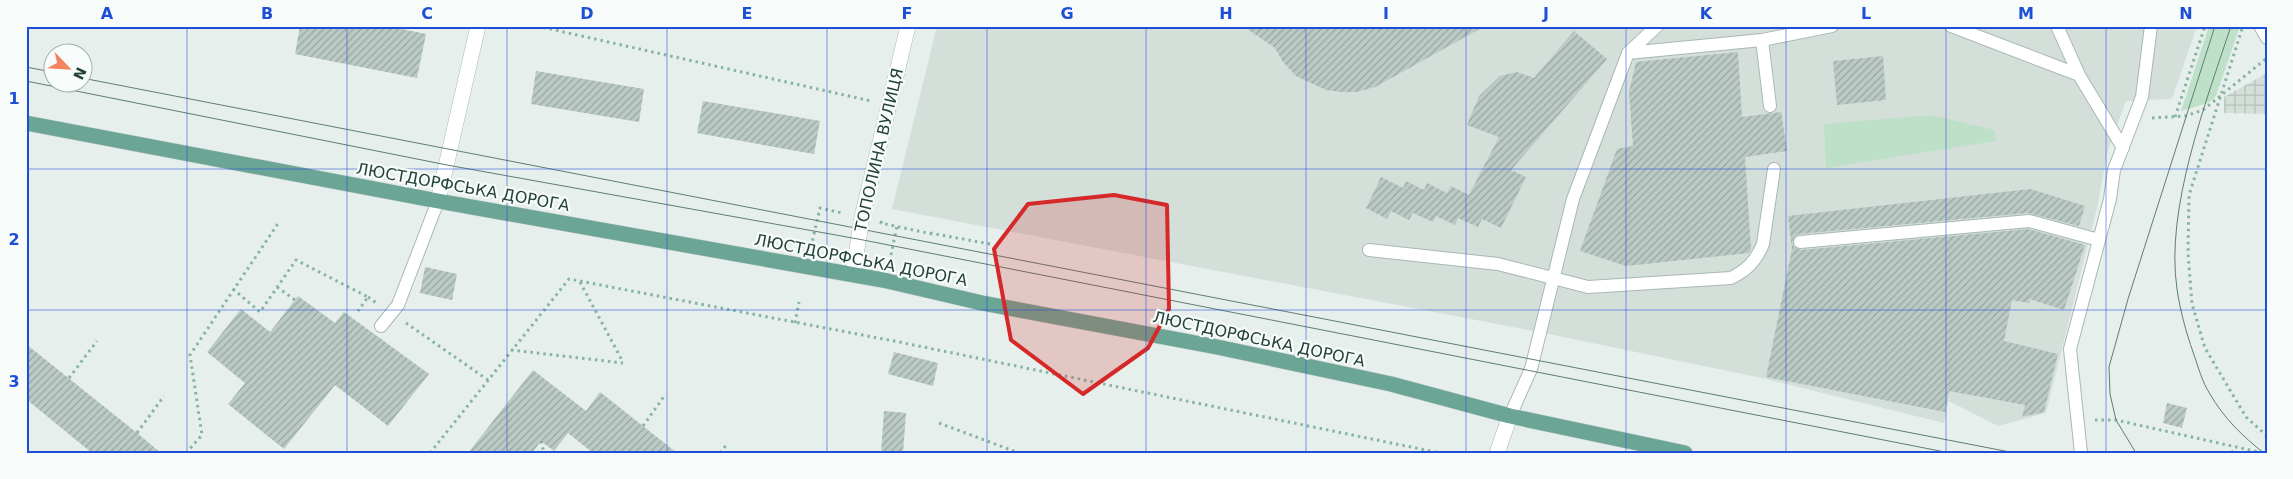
<svg xmlns="http://www.w3.org/2000/svg" width="2293" height="479" viewBox="0 0 2293 479" font-family="'DejaVu Sans',sans-serif">
<defs>
<pattern id="industrial-grid" width="8" height="8" patternUnits="userSpaceOnUse" patternTransform="scale(1.25)"><rect width="8" height="8" fill="#d4dfda"/><path d="M0 4h8M4 0v8" fill="none" stroke="#b6c1bc"/></pattern>
<pattern id="building-hatch" width="6" height="6" patternUnits="userSpaceOnUse" patternTransform="scale(1.25)"><rect width="6" height="6" fill="#bbcac4"/><path d="M-1 1l2-2M0 6l6-6M5 7l2-2" fill="none" stroke="#98a6a0"/></pattern>
</defs>
<rect width="100%" height="100%" fill="#e6efeb"/>
<path fill="#d4dfda" d="M 937,26 L 2197,26 L 2172,99 L 2126,101 L 2108,150 L 2097,208 L 2046,413 L 1998,426 L 1949,401 L 1944,423 L 1762,378 L 1539,332 L 892,209 Z"/>
<path fill="url(#industrial-grid)" d="M 2267,73 L 2267,114 L 2224,113 L 2224,97 Z"/>
<path fill="#bfe0c8" d="M 2209,26 L 2240,26 L 2216,96 L 2208,103 L 2181,111 Z
M 1931,115 L 1995,130 L 1996,141 L 1826,168 L 1824,124 Z"/>
<path fill="url(#building-hatch)" d="M 300,26 L 387,26 L 426,34 L 417,78 L 295,54 Z
M 1243,26 L 1485,26 L 1375,87 L 1357,92 L 1342,92 L 1326,90 L 1296,76 L 1283,62 L 1275,48 Z
M 1574,31 L 1607,59 L 1511,170 L 1526,177 L 1501,228 L 1482,219 L 1478,227 L 1458,218 L 1455,225 L 1436,216 L 1433,222 L 1413,213 L 1409,220 L 1391,211 L 1387,219 L 1366,208 L 1381,177 L 1403,188 L 1406,181 L 1424,190 L 1427,183 L 1447,193 L 1451,186 L 1469,195 L 1499,137 L 1467,125 L 1479,96 L 1500,76 L 1517,72 L 1534,78 Z
M 1738,52 L 1742,117 L 1781,112 L 1787,151 L 1745,157 L 1751,249 L 1749,253 L 1626,266 L 1580,251 L 1617,149 L 1633,146 L 1629,92 L 1636,62 Z
M 1883,56 L 1886,100 L 1837,105 L 1833,61 Z
M 536,71 L 644,89 L 639,122 L 531,104 Z
M 703,101 L 820,121 L 814,154 L 697,133 Z
M 2030,189 L 2085,206 L 2079,226 L 2028,213 L 1799,234 L 1795,236 L 1792,242 L 1794,247 L 1801,250 L 2028,229 L 2085,245 L 2064,310 L 2030,299 L 2029,303 L 2012,300 L 2004,341 L 2058,354 L 2044,412 L 2022,417 L 2025,405 L 1949,391 L 1945,412 L 1766,377 L 1792,249 L 1788,216 Z
M 425,267 L 457,274 L 452,300 L 420,293 Z
M 298,296 L 335,323 L 344,312 L 429,374 L 388,426 L 335,385 L 284,449 L 228,404 L 245,383 L 207,352 L 241,309 L 270,332 Z
M 26,344 L 137,433 L 161,453 L 92,453 L 26,399 Z
M 894,352 L 938,363 L 933,386 L 888,374 Z
M 533,370 L 586,411 L 600,392 L 677,453 L 593,453 L 568,433 L 554,451 L 541,441 L 532,453 L 468,453 Z
M 2167,403 L 2187,408 L 2182,428 L 2163,423 Z
M 884,411 L 906,413 L 903,453 L 881,453 Z"/>
<g fill="none" stroke-linecap="round" stroke-linejoin="round">
<g stroke="#a8b8b2" stroke-width="14">
<path id="service" d="M 1951,26 L 2079,75
M 2057,26 L 2079,75 L 2123,148
M 2260,26 L 2267,38
M 1762,40 L 1770,106
M 1628,53 L 1762,40 L 1832,26
M 1800,242 L 2029,221 L 2099,240
M 1369,250 L 1498,264 L 1588,287 L 1731,278 C 1747,270 1756,261 1763,244 L 1774,169
M 381,326 L 398,305 L 438,201
M 1510,416 L 1531,369 L 1573,199 L 1628,53 L 1657,26
M 2081,453 L 2070,349 L 2110,199 L 2114,170 L 2142,97 L 2151,26"/>
</g>
<g stroke="#a8b8b2" stroke-width="16">
<path id="minor" d="M 438,201 L 478,26
M 853,274 L 862,217 L 908,26
M 1497,453 L 1510,416"/>
</g>
<g stroke="#c2cac8" stroke-width="16">
<path id="primary" d="M 26,123 L 438,201 L 883,280 L 982,303 L 1217,347 L 1391,384 L 1510,416 L 1685,453"/>
</g>
<path stroke="#86b3a5" stroke-width="3" stroke-dasharray="2.5 4" stroke-linecap="butt" d="M 537,26 L 871,101
M 2242,29 L 2189,195 L 2188,253 L 2192,304 L 2205,348 L 2246,417 L 2267,436
M 2175,117 L 2205,26
M 2152,118 L 2185,116 L 2203,110 L 2267,58
M 882,221 L 881,223 L 932,234
M 930,233 L 990,244
M 811,247 L 820,208 L 842,213
M 891,255 L 897,226
M 580,282 L 623,362
M 277,287 L 295,300
M 233,289 L 260,312 L 296,260 L 368,297 L 358,311
M 26,292 L 30,288
M 368,297 L 378,304
M 406,323 L 488,380
M 795,323 L 799,302
M 511,350 L 623,363
M 69,378 L 97,341
M 2095,420 L 2116,420 L 2263,453
M 939,423 L 1019,453
M 643,426 L 665,395
M 137,433 L 164,396
M 541,441 L 544,453
M 186,453 L 202,435 L 190,355 L 279,222
M 430,453 L 569,279 L 899,342 L 1440,453
M 720,453 L 727,444
M 2232,453 L 2235,447"/>
<use href="#service" stroke="#fff" stroke-width="12"/>
<use href="#minor" stroke="#fff" stroke-width="15"/>
<use href="#primary" stroke="#6aa596" stroke-width="15"/>
<path stroke="#5f7d75" stroke-width="1" d="M 2231,26 C 2206,102 2165,209 2177,289 C 2180,310 2186,332 2193,352 C 2198,366 2202,382 2210,394 C 2223,417 2243,437 2264,453
M 26,67 L 52,72
M 82,78 L 2015,453
M 26,81 L 447,165 L 858,239 L 1950,453
M 2136,453 L 2116,420 L 2110,394 L 2109,367 L 2128,299 L 2215,26"/>
</g>
<path fill="#d62828" fill-opacity="0.2" stroke="#d62828" stroke-width="4" stroke-linejoin="round" d="M 1114,195 L 1167,205 L 1169,309 L 1148,348 L 1083,394 L 1011,340 L 994,249 L 1028,204 Z"/>
<path fill="none" stroke="#1d4ed8" stroke-width="1" stroke-opacity="0.55" d="M 187,26 L 187,453M 347,26 L 347,453M 507,26 L 507,453M 667,26 L 667,453M 827,26 L 827,453M 987,26 L 987,453M 1146,26 L 1146,453M 1306,26 L 1306,453M 1466,26 L 1466,453M 1626,26 L 1626,453M 1786,26 L 1786,453M 1946,26 L 1946,453M 2106,26 L 2106,453M 26,169 L 2267,169M 26,310 L 2267,310"/>
<g text-anchor="middle" dominant-baseline="central" stroke-width="4.5" stroke-linejoin="round" paint-order="stroke">
<g font-size="16" fill="#24423a" stroke="#f7fbf9">
<text transform="translate(879 150) rotate(-77)">ТОПОЛИНА ВУЛИЦЯ</text>
<text transform="translate(463 187) rotate(10)">ЛЮСТДОРФСЬКА ДОРОГА</text>
<text transform="translate(861 260) rotate(11)">ЛЮСТДОРФСЬКА ДОРОГА</text>
<text transform="translate(1259 339) rotate(12)">ЛЮСТДОРФСЬКА ДОРОГА</text>
</g>
</g>
<rect width="2293" height="479" fill="none" stroke="#f7fbf9" stroke-width="55"/>
<g transform="translate(68 68) rotate(115)"><circle r="24" fill="#f7fbf9" stroke="#a3b1ad"/>
<path d="M0-4L9 19L0 12L-9 19Z" fill="#f4845f"/>
<text y="-8" font-size="14" font-weight="bold" text-anchor="middle" fill="#24423a">N</text>
</g>
<rect x="28" y="28" width="2238" height="424" fill="none" stroke="#1d4ed8" stroke-width="2"/>
<g font-size="16" text-anchor="middle" font-weight="bold" fill="#1d4ed8">
<text x="107" y="19">A</text>
<text x="267" y="19">B</text>
<text x="427" y="19">C</text>
<text x="587" y="19">D</text>
<text x="747" y="19">E</text>
<text x="907" y="19">F</text>
<text x="1067" y="19">G</text>
<text x="1226" y="19">H</text>
<text x="1386" y="19">I</text>
<text x="1546" y="19">J</text>
<text x="1706" y="19">K</text>
<text x="1866" y="19">L</text>
<text x="2026" y="19">M</text>
<text x="2186" y="19">N</text>
<text x="14" y="104">1</text>
<text x="14" y="245">2</text>
<text x="14" y="387">3</text>
</g>
</svg>
